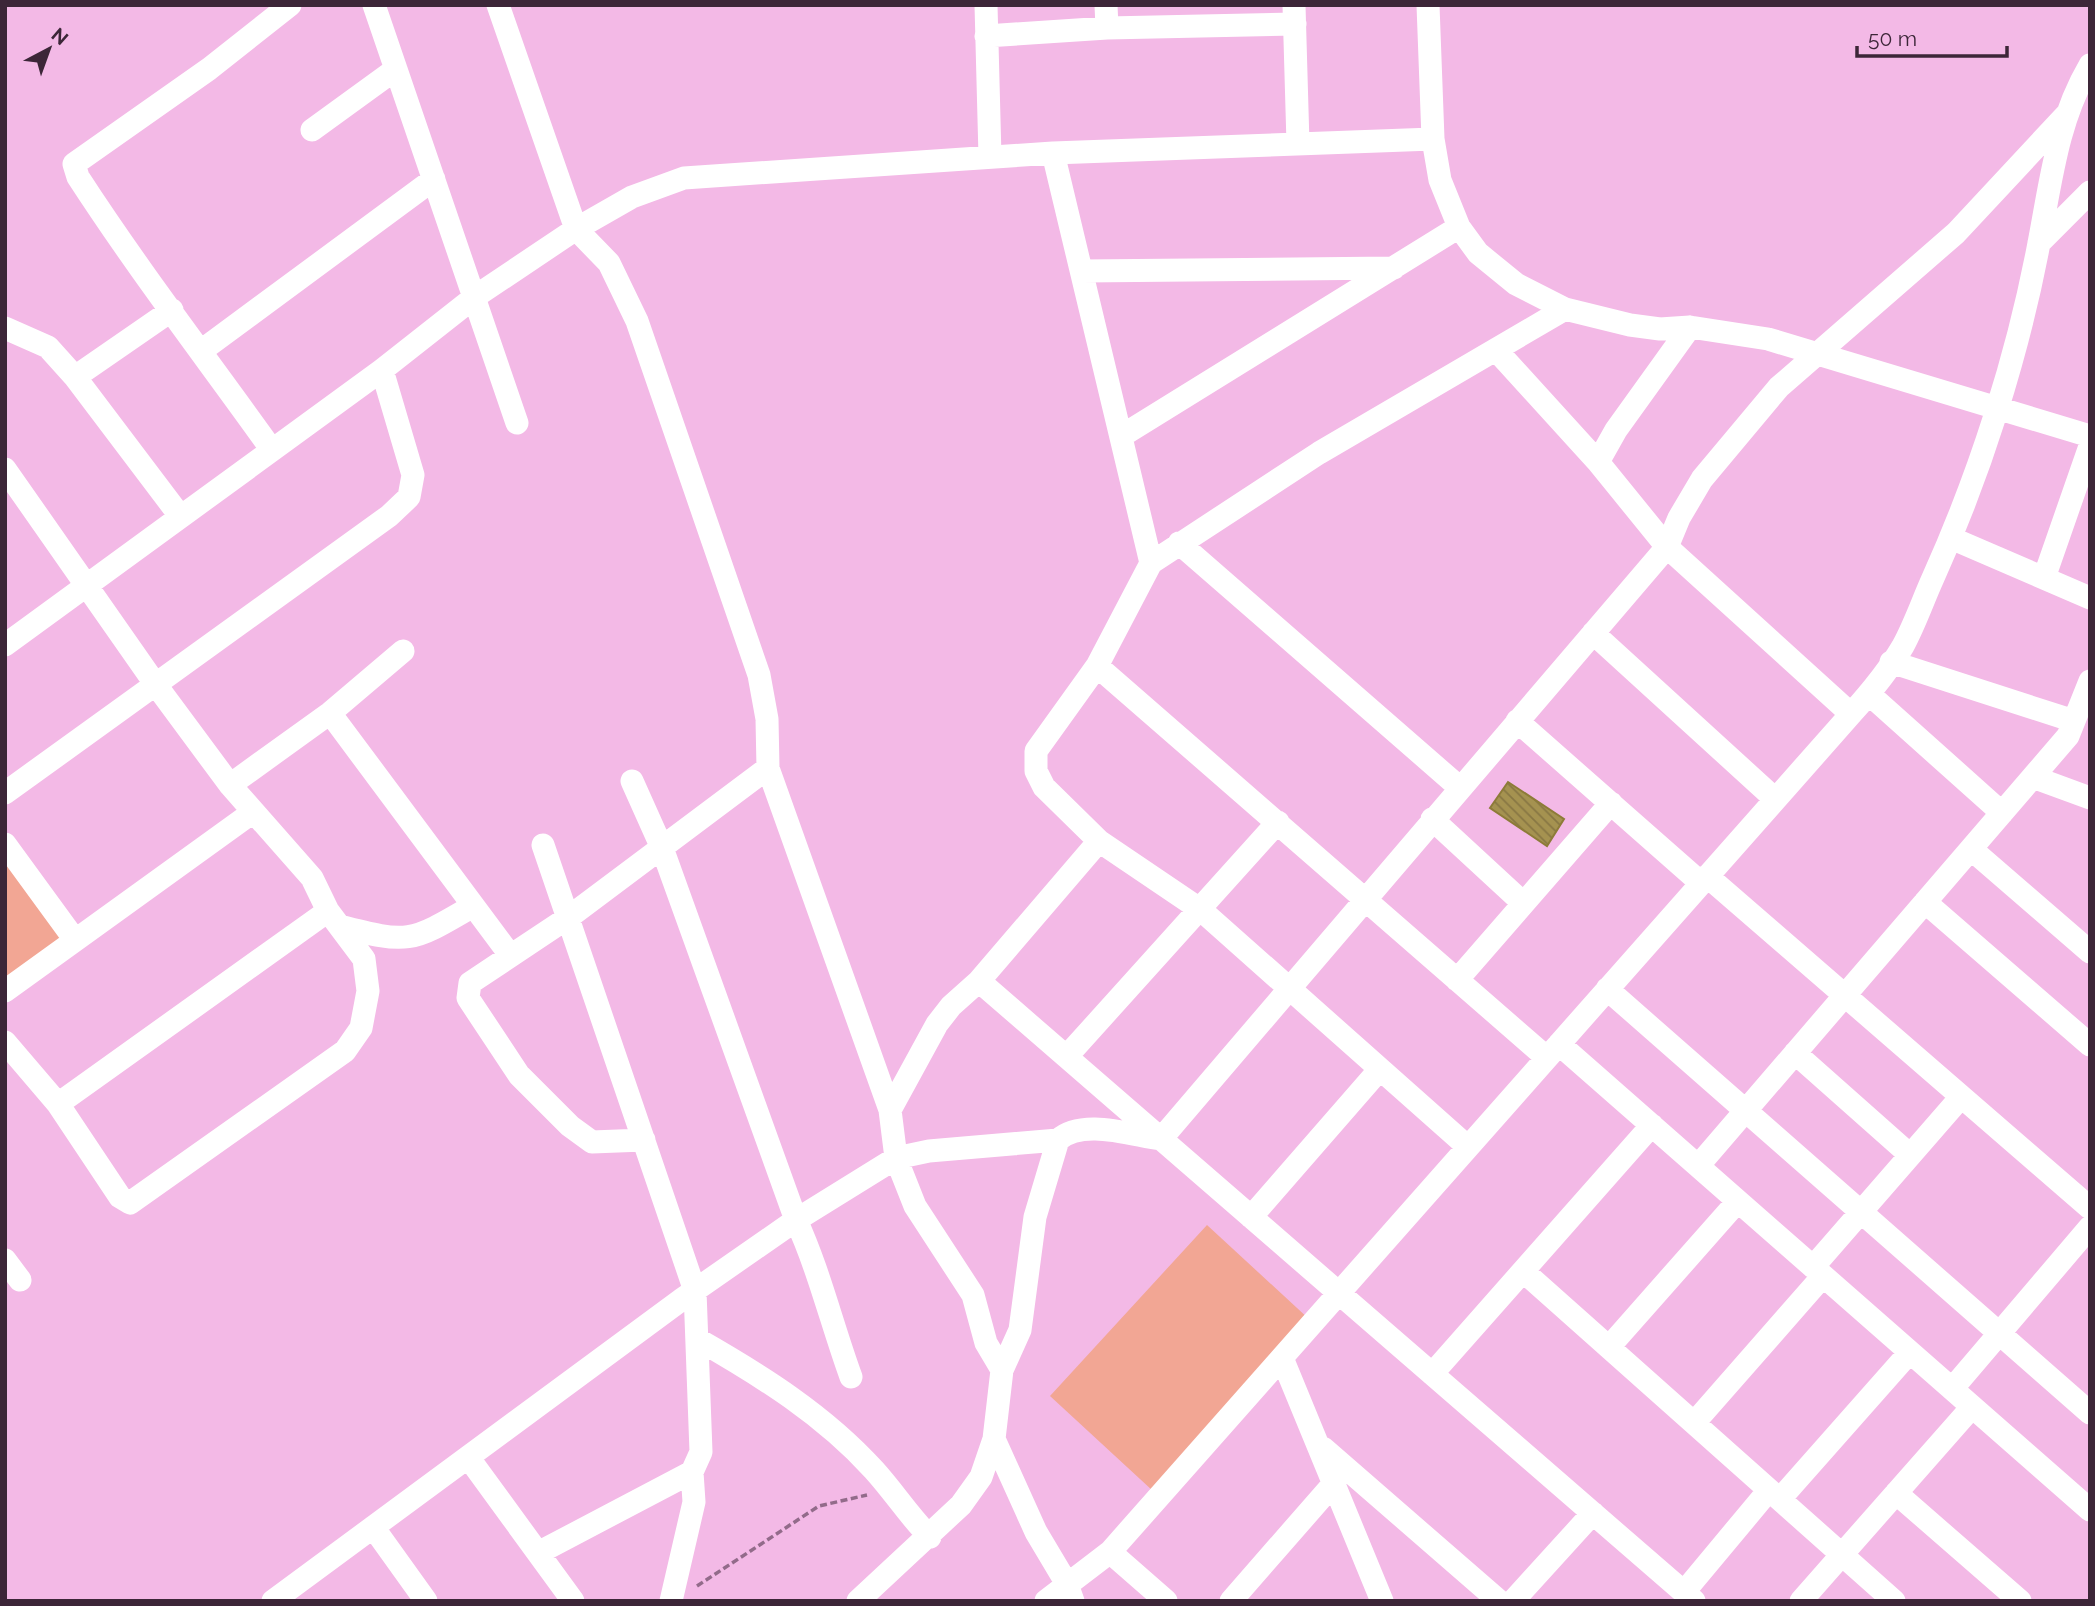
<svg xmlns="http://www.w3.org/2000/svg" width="2095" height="1606" viewBox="0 0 2095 1606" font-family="Raleway,sans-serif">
<defs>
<pattern id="building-back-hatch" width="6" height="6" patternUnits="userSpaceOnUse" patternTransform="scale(1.75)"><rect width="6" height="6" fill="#a59250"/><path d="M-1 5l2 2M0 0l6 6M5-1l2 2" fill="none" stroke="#887743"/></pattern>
</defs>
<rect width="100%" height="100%" fill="#f3b9e6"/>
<path fill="#f2a694" d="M 5,860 L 67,944 L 5,989 Z
M 1207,1225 L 1310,1320 L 1153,1491 L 1050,1396 Z"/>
<path fill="url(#building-back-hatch)" stroke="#8d7b38" stroke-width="2" d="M 1508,782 L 1564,819 L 1547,846 L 1490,808 Z"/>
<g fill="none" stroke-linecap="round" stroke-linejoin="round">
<path stroke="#926b8a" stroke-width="3.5" stroke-dasharray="7 3.5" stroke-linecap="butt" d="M 697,1586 L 819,1506 L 867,1495"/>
<path stroke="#fff" stroke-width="23" d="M 374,5 L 517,423
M 498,5 L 576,229 L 609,263 L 637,321 L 759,675 L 767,719 L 768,768 L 890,1110 L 896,1158 L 915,1206 L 973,1295 L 986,1343 L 1002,1370
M 986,5 L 990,157
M 1106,5 L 1107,28
M 1294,5 L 1298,144
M 1428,5 L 1433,139 L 1440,180 L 1459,227 L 1478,253 L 1516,284 L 1565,309 L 1630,325 L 1660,329 L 1690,327 L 1768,339 L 2090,436
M 986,36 L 1107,28 L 1295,24
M 312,130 L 396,69
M 1053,153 L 1151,563
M 2039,243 L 2090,192
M 1082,271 L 1394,268
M 1690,327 L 1616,430 L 1598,462 L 1667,547 L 1851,714
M 5,328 L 48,347 L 75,377 L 180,516
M 201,351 L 434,179
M 1497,351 L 1598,462
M 75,377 L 172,310
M 1123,435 L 1459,227
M 272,450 C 207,359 139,271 78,177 L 74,164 L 209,69 L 290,5
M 5,469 L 156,685 L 230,785 L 312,878 L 328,911 L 364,959 L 368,991 L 361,1028 L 345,1051 L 130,1203 L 120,1197 L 58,1104 L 5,1042
M 1951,538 L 2090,598
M 1179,543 L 1459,787
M 2044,578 L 2090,446
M 1593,633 L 1775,799
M 5,645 L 382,370 L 476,296 L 576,229 L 632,197 L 684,178 L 1053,153 L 1433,139
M 1891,662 L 2074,721
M 1097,666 L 1547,1058
M 1869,694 L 2002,813
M 330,713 L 510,955
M 1517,721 L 1701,883
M 2033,777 L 2090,798
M 632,781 L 662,848 L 796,1220 C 819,1270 832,1325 851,1377
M 230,785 L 330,713 L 403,651
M 5,793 L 389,516 L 409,497 L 413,475 L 382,370
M 1432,819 L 1523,903
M 5,844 L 75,940
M 1971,849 L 2090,952
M 1707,876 L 2090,1208
M 1925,902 L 2090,1045
M 339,926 C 409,944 410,943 473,906
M 1457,980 L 1611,803
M 979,981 L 1694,1601
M 1607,989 L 2090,1413
M 5,991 L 253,812
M 1559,1044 L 2090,1510
M 1795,1053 L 1910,1155
M 1067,1056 L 1278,822
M 58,1104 L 328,911
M 890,1110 L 937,1024 L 951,1006 L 979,981 L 1099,841
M 644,1140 L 592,1142 L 570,1126 L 519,1075 L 468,998 L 470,983 L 569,917 L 768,768
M 1468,1147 L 1201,910 L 1099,841 L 1044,787 L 1036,771 L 1036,751 L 1097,666 L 1151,563 L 1319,453 L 1565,309
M 1698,1166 L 2068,736 L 2090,681
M 1251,1217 L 1380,1069
M 5,1260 L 20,1280
M 1813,1267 L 1961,1097
M 1523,1271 L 1894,1601
M 697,1339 C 762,1376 824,1415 874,1470 C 894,1492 909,1516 930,1537
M 1609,1347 L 1738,1201
M 1282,1358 L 1382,1601
M 1432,1374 L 1652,1125
M 1952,1389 L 2090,1227
M 1694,1423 L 1823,1276
M 994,1439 L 1036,1532 L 1067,1584 L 1073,1601
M 1323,1448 L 1499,1601
M 468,1457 L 573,1601
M 1896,1493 L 2020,1601
M 1780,1499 L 1910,1352
M 373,1527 L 426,1601
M 1110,1552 L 1166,1601
M 538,1553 L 692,1472 L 701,1452 L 695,1291 L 543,845
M 1684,1592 L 1769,1490
M 273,1601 L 681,1300 L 796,1220 L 896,1158 L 929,1151 L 1058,1140
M 671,1601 L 694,1502 L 692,1472
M 858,1601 L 961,1505 L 981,1477 L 994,1439 L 1002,1370 L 1020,1330 L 1035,1217 L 1058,1140 C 1082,1118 1131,1135 1161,1139 L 1667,547 L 1679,518 L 1702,479 L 1779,387 L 1956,233 L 2065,116
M 1046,1601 L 1110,1552 L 1851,714 C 1870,693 1889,670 1903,646 C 1915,624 1923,600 1933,578 C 1980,474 2018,355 2039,243 C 2051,181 2057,121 2090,65
M 1231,1601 L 1335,1482
M 1513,1601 L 1593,1513
M 1801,1601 L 1972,1407"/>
</g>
<rect width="2095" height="1606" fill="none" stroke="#3c2638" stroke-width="14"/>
<g transform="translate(49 49) rotate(41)" stroke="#f3b9e6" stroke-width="5" paint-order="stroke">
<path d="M0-5L12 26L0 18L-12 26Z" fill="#3c2638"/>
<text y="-10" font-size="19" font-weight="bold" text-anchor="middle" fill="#3c2638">N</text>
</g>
<path d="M1857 46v10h150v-10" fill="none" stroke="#3c2638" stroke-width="3.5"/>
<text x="1868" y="46" font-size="21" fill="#3c2638" stroke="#f3b9e6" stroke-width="5" paint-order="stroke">50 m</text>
</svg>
